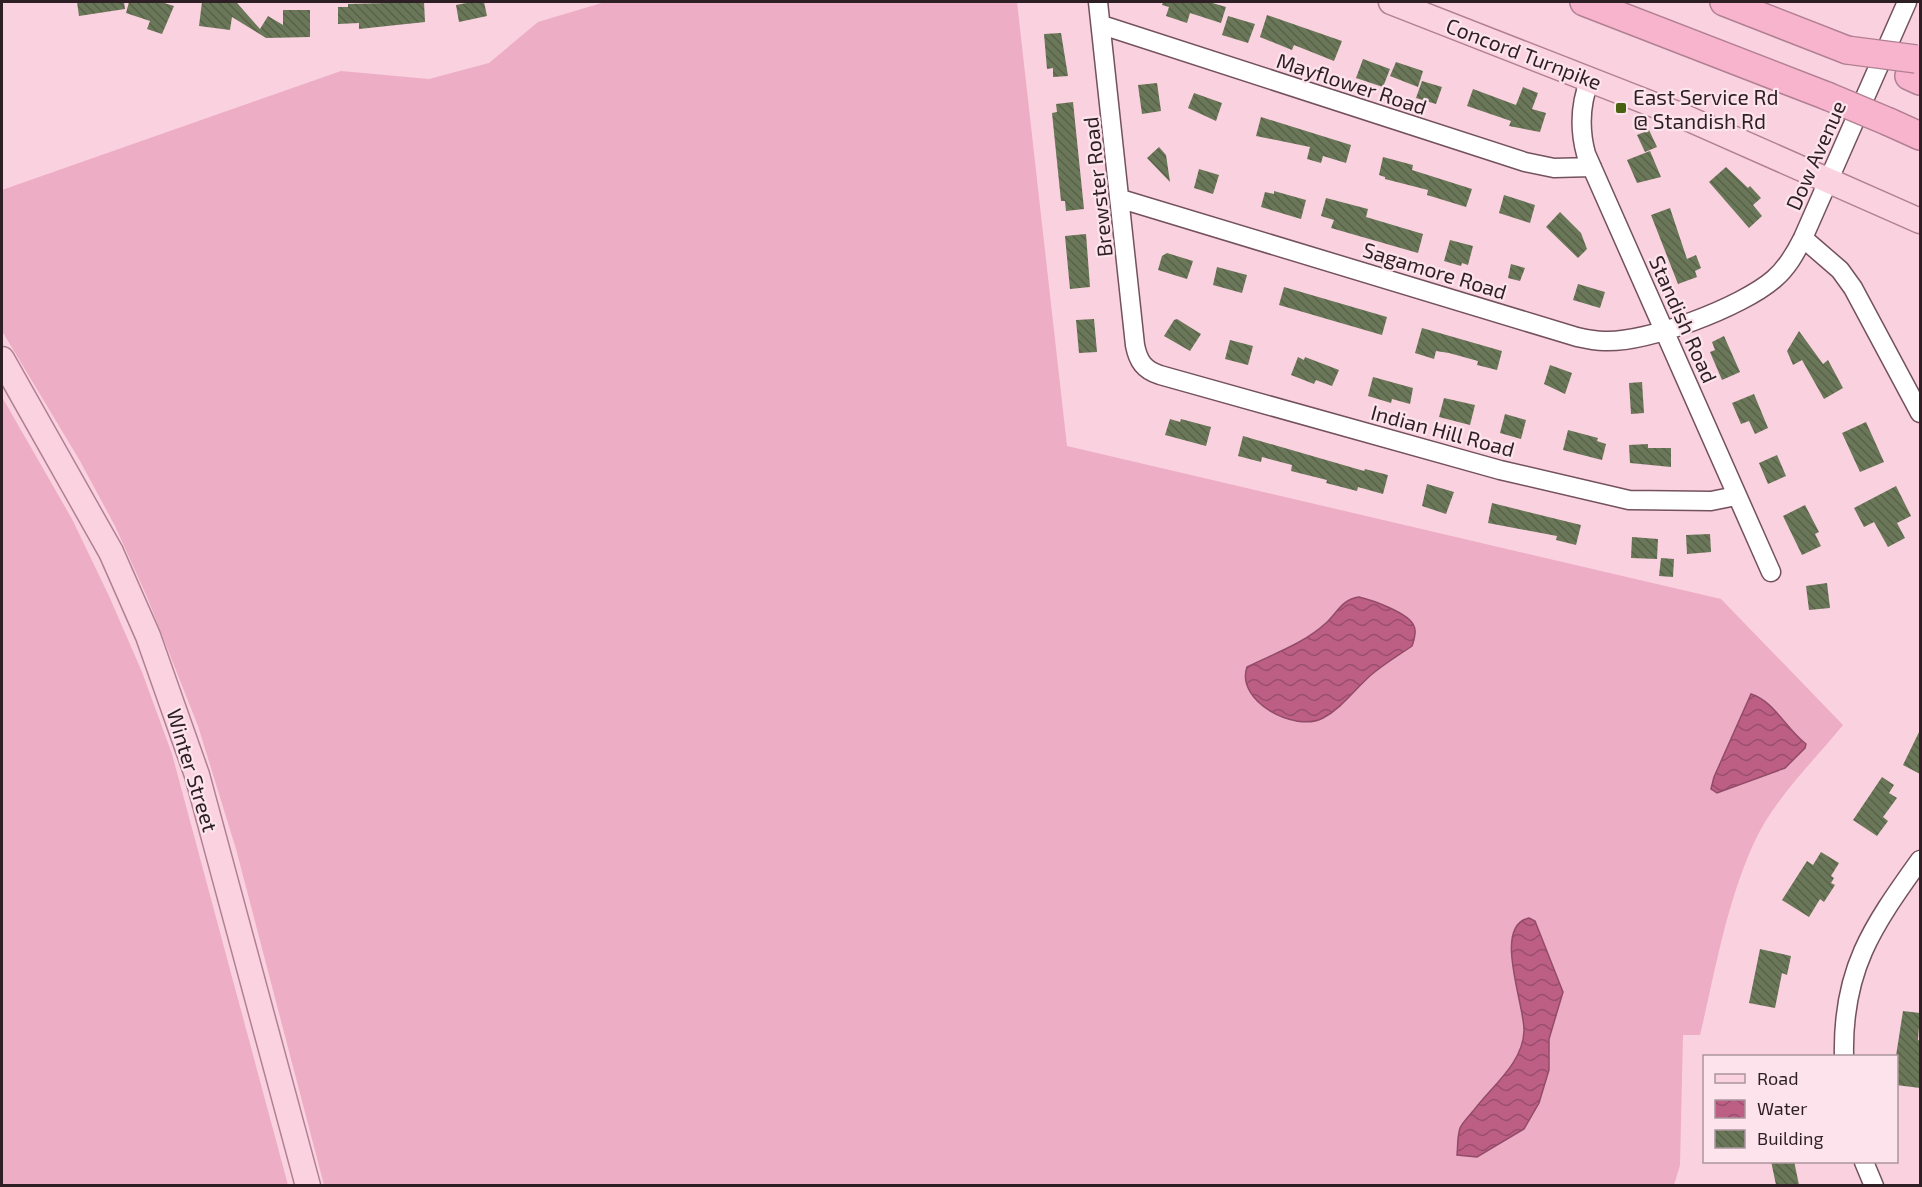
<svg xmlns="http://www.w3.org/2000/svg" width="1922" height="1187" viewBox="0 0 1922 1187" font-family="'Exo 2',sans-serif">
<defs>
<pattern id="water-waves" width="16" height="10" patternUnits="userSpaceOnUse" patternTransform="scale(1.5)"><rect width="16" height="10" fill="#bd5f85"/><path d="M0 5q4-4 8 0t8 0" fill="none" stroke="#9a4e6d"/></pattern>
<pattern id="building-back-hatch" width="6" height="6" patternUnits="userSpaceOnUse" patternTransform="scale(1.5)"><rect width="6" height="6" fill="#6a7758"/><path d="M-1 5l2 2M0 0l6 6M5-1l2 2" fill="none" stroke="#586149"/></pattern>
</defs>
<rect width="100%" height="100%" fill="#fad1df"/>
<path fill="#edadc4" d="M 605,2 L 1017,2 L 1067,446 L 1721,599 L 1843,725 C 1812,763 1773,800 1753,845 C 1726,905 1715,972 1700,1035 L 1683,1035 L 1680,1165 L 1674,1185 L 324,1185 L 236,849 L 198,726 L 147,597 L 115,526 L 80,461 L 2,331 L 2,190 L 341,71 L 429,79 L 489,63 L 538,22 Z
M 2,397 L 72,519 L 109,596 L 142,672 L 172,754 L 288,1185 L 2,1185 Z"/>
<path fill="url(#water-waves)" stroke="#924c68" stroke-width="1.5" d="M 1359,597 C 1372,600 1409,613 1414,626 C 1417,632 1414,640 1412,646 C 1399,655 1384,664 1371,675 C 1355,689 1342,708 1323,718 C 1295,733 1235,701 1247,667 C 1275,653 1303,644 1326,623 C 1337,613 1342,599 1359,597 Z
M 1751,694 C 1774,701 1786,729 1806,744 L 1805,748 L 1785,768 L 1717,793 L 1711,789 L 1714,777 Z
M 1529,918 L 1535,921 L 1563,992 L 1549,1039 L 1549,1070 L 1539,1103 L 1524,1129 L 1477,1157 L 1457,1155 C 1458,1146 1457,1138 1460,1128 C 1463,1122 1469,1116 1474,1110 C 1492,1086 1523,1063 1524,1031 C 1525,1005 1492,926 1529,918 Z"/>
<path fill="url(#building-back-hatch)" d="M 77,2 L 124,2 L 125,9 L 79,16 Z
M 129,2 L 161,2 L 174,6 L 162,34 L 147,29 L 150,21 L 126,13 Z
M 202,2 L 237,3 L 260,29 L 268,16 L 283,25 L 283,10 L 310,10 L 310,37 L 266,38 L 232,17 L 230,30 L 199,26 Z
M 424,2 L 425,22 L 359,29 L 359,23 L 338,24 L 338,7 L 348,7 L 348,4 Z
M 472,2 L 484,2 L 487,16 L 459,22 L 456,5 Z
M 1163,2 L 1209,2 L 1226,7 L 1221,23 L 1190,13 L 1187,23 L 1166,16 L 1169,7 L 1162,5 Z
M 1267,15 L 1342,41 L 1334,61 L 1294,45 L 1292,50 L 1260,37 Z
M 1228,16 L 1255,24 L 1248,43 L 1222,35 Z
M 1061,33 L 1068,76 L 1053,77 L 1053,68 L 1047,69 L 1044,34 Z
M 1363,59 L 1390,69 L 1383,87 L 1356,78 Z
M 1396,62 L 1423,71 L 1418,87 L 1390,76 Z
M 1422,81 L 1442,87 L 1436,104 L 1416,98 Z
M 1157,83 L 1161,111 L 1142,114 L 1138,85 Z
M 1523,87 L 1538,93 L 1532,109 L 1546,113 L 1540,132 L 1509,126 L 1511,121 L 1467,106 L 1473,89 L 1516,105 Z
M 1194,93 L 1222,103 L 1216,121 L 1188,108 Z
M 1073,102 L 1084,209 L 1066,211 L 1065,201 L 1061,201 L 1052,113 L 1057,112 L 1056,104 Z
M 1261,117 L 1351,145 L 1346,163 L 1323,156 L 1321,163 L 1307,159 L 1310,147 L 1256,136 Z
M 1649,130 L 1657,147 L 1645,152 L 1637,135 Z
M 1159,147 L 1166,155 L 1170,182 L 1147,158 Z
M 1650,151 L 1661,177 L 1637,183 L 1627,160 Z
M 1383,157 L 1413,165 L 1412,170 L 1472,189 L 1466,207 L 1427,195 L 1428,190 L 1385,179 L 1385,177 L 1379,175 Z
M 1726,167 L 1748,188 L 1750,186 L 1761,198 L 1753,205 L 1762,216 L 1749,228 L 1709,182 Z
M 1199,169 L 1219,175 L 1213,194 L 1194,188 Z
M 1274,191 L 1306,200 L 1301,219 L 1261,207 L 1265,192 L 1274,194 Z
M 1504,195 L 1535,205 L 1530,223 L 1499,213 Z
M 1326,198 L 1368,209 L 1366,217 L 1423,234 L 1418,253 L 1331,228 L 1334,220 L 1321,216 Z
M 1670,208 L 1687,259 L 1696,255 L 1701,268 L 1695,271 L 1697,277 L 1678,284 L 1651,215 Z
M 1560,212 L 1581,233 L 1587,249 L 1578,258 L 1546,227 Z
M 1086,234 L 1090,287 L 1070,289 L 1065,236 Z
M 1450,240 L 1473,246 L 1468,265 L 1462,263 L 1461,266 L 1444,261 Z
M 1167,253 L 1193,261 L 1187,279 L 1158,270 L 1162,256 Z
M 1511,264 L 1525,268 L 1520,281 L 1508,278 Z
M 1217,267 L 1247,275 L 1242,293 L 1213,285 Z
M 1578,284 L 1605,292 L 1600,308 L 1573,300 Z
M 1284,287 L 1387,317 L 1382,335 L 1279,305 Z
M 1094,319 L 1097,352 L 1079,353 L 1076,320 Z
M 1177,319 L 1201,334 L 1190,351 L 1164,336 L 1174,320 Z
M 1422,328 L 1502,351 L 1497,370 L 1477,365 L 1478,361 L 1449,353 L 1436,351 L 1434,359 L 1415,353 Z
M 1799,331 L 1823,364 L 1828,360 L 1843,388 L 1824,399 L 1802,360 L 1793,365 L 1787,351 Z
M 1724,336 L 1740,372 L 1722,380 L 1710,352 L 1715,350 L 1712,342 Z
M 1230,340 L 1253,346 L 1248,365 L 1225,359 Z
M 1298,357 L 1304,360 L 1305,357 L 1339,370 L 1332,386 L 1316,380 L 1314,384 L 1291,375 Z
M 1550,365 L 1572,373 L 1565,394 L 1544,384 Z
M 1373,377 L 1413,388 L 1410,404 L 1392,399 L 1391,403 L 1368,396 Z
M 1642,382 L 1644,413 L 1631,414 L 1629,383 Z
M 1754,394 L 1768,428 L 1755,434 L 1749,421 L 1741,424 L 1732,403 Z
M 1444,398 L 1475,405 L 1470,425 L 1439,417 Z
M 1505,414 L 1526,420 L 1521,439 L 1500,433 Z
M 1170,419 L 1180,422 L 1181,419 L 1211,427 L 1206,446 L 1165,435 Z
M 1866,422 L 1884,462 L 1860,472 L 1842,433 Z
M 1568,430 L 1598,438 L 1597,441 L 1606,444 L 1602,460 L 1563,450 Z
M 1243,436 L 1364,471 L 1365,469 L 1388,475 L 1383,494 L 1358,487 L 1357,491 L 1326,483 L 1327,480 L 1291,471 L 1292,465 L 1262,457 L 1261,462 L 1238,456 Z
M 1648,444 L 1648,448 L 1671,448 L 1671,467 L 1630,463 L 1629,445 Z
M 1777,455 L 1786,476 L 1768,484 L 1759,463 Z
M 1427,484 L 1454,492 L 1446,514 L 1422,506 Z
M 1896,486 L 1911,516 L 1897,523 L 1905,538 L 1888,547 L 1874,522 L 1864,527 L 1854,508 Z
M 1492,503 L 1581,525 L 1576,545 L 1556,540 L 1557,536 L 1488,523 Z
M 1805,505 L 1819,532 L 1815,534 L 1821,546 L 1802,555 L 1783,516 Z
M 1710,534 L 1711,552 L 1687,554 L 1686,535 Z
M 1632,537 L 1658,539 L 1657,559 L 1631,558 Z
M 1661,558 L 1674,559 L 1673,577 L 1659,576 Z
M 1827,583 L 1830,608 L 1809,610 L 1806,586 Z
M 1920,730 L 1920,774 L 1903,765 Z
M 1882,777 L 1894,785 L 1889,793 L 1897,798 L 1883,817 L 1888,821 L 1877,836 L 1853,820 Z
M 1821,852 L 1839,863 L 1831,876 L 1834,878 L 1831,883 L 1835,885 L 1824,902 L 1820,899 L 1809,917 L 1782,900 L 1807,861 L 1813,865 Z
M 1760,949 L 1791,956 L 1787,975 L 1782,973 L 1775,1008 L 1749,1003 Z
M 1903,1011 L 1920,1013 L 1918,1040 L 1920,1041 L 1920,1088 L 1896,1085 L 1896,1056 Z
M 1771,1161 L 1794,1161 L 1799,1185 L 1776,1185 Z"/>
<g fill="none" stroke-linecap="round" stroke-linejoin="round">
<g stroke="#73515d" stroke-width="21">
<path id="minor" d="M 1098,2 L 1135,345 C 1138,361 1144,370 1160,375 L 1500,470 L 1629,500 L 1711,501 L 1736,496
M 1102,25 L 1525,162 L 1554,168 L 1592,167
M 1590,79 C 1580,104 1579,128 1586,154 L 1771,572
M 1121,199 L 1577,337 C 1586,339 1595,341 1604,341 C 1647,343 1742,307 1774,279 C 1787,268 1795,254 1803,238 L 1907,2
M 1803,238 L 1840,270 L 1853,288 L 1920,413
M 1844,1056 C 1842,970 1872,927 1920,860
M 1864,1162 L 1874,1186"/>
</g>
<g stroke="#b18092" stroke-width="27">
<path id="major" d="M 1391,2 L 1680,115 L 1920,221
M 2,359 L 111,552 L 148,636 L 197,775 L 308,1186"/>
</g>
<g stroke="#b18092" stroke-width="30">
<path id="highway" d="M 1584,2 L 1827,96
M 1724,2 L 1847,50
M 1909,76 L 1920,81
M 1889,122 L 1920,136"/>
</g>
<use href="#minor" stroke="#fff" stroke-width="18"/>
<use href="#major" stroke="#fbd2e0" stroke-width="24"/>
<use href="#highway" stroke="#f8b4cc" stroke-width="27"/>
<g stroke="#b18092" stroke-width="30" stroke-linecap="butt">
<path id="highway-bridge" d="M 1847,50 L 1916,59
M 1827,96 L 1889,122"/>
</g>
<use href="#highway-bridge" stroke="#f8b4cc" stroke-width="27"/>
</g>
<rect fill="#486211" stroke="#fde4ec" stroke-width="2" x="1615" y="102" width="12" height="12" rx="3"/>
<g text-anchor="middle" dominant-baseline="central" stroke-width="4.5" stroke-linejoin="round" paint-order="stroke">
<g font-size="21" fill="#2e1f25" stroke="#fde4ec">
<text transform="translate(1524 53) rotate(21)">Concord Turnpike</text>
<text transform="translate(1352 83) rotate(18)">Mayflower Road</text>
<text transform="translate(1815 155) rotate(-66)">Dow Avenue</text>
<text transform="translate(1097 187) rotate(-96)">Brewster Road</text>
<text transform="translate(1435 270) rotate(17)">Sagamore Road</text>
<text transform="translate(1684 319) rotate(66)">Standish Road</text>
<text transform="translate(1443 430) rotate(15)">Indian Hill Road</text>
<text transform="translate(193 770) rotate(73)">Winter Street</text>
</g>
<g font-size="21" fill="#2e1f25" stroke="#fde4ec" text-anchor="start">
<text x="1633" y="96">East Service Rd<tspan x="1633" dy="24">@ Standish Rd</tspan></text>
</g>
</g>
<rect width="1922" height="1187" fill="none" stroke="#2e1f25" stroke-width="6"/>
<rect x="1703" y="1055" width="195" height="108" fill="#fde4ec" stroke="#aa959c" stroke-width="1.5"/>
<rect x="1715" y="1074" width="30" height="9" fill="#fbd2e0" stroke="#aa959c" stroke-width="1.5"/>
<text x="1757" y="1085" font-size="18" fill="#2e1f25">Road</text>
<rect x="1715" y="1100" width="30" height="18" fill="url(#water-waves)" stroke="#aa959c" stroke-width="1.5"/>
<text x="1757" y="1115" font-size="18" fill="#2e1f25">Water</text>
<rect x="1715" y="1130" width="30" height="18" fill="url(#building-back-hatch)" stroke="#aa959c" stroke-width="1.5"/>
<text x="1757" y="1145" font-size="18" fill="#2e1f25">Building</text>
</svg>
